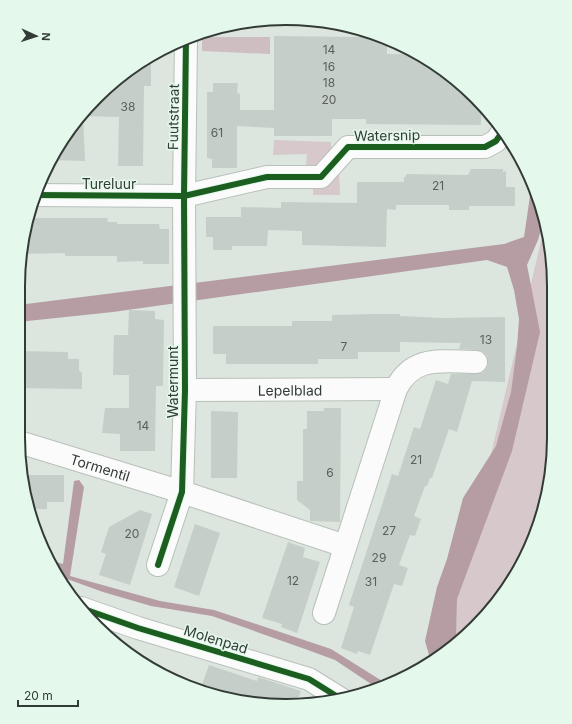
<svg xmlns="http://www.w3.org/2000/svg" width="572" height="724" viewBox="0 0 572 724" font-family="Inter,sans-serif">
<rect width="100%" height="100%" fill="#dce6df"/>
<path fill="#d7c8cb" d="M 274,140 L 331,142 L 331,154 L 323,166 L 306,166 L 307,154 L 273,155 Z
M 339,168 L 340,195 L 313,195 L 313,188 L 321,185 Z
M 545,224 L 553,268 L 549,490 L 534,541 L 499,601 L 456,644 L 457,599 Z"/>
<path fill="#cfbec1" d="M 202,37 L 270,37 L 270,54 L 202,51 Z"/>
<path fill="#b59da3" d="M 532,182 L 540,200 L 544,219 L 538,240 L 527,265 L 540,332 L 512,451 L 457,599 L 456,644 L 431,662 L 425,641 L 437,587 L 447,559 L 463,498 L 496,446 L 511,392 L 517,347 L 519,319 L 514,290 L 507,267 L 487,260 L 113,312 L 18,322 L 18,305 L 504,244 L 524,237 Z
M 79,480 L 84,487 L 70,576 L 160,601 L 214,610 L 331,649 L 387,684 L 377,688 L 335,660 L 305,649 L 212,616 L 151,606 L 103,592 L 56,575 L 49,560 L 63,564 L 74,481 Z"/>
<path fill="#c5cec8" d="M 360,29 L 387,39 L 387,54 L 418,54 L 449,74 L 481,103 L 481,125 L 366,124 L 366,119 L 332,119 L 332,136 L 274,136 L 274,128 L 237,126 L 237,168 L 212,168 L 212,159 L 207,158 L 207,92 L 213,92 L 213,83 L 238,83 L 237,93 L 240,94 L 240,110 L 274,110 L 274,36 L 360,37 Z
M 151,55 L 151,86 L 144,86 L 143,166 L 118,166 L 119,117 L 83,116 L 85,161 L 50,160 L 54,152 L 84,109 Z
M 471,169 L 503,169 L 503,172 L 506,171 L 506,187 L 515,187 L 515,206 L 469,206 L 469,210 L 449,210 L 449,205 L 396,205 L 396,210 L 387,209 L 386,247 L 302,245 L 302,231 L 268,230 L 267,246 L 232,246 L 232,250 L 213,250 L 213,237 L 206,237 L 206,217 L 241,217 L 241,207 L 281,208 L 281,202 L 357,203 L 357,182 L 404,182 L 404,177 L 406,177 L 406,174 L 468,175 Z
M 29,218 L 108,218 L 107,222 L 117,222 L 117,224 L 159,224 L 160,229 L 169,229 L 169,264 L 143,264 L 143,261 L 117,262 L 117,256 L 65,256 L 65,253 L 21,254 Z
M 129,310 L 155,311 L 155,319 L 164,320 L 163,386 L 156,386 L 155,451 L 120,451 L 120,434 L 102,433 L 105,408 L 129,408 L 129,375 L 113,375 L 114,335 L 128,335 Z
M 374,314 L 400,314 L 400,316 L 441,318 L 505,317 L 505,382 L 472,381 L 457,432 L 449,429 L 432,478 L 430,478 L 427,486 L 425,486 L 414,516 L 421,519 L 415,536 L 410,535 L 399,565 L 408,568 L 402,586 L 394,584 L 370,655 L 358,651 L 357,654 L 341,648 L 354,607 L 349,605 L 392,474 L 398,476 L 414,427 L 420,429 L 436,380 L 448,384 L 451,374 L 482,373 L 487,368 L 488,363 L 487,356 L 483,352 L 477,350 L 459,349 L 461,343 L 400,342 L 400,352 L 358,352 L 358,359 L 318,359 L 318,364 L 226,364 L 226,354 L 213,354 L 213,326 L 292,326 L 292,321 L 332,321 L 332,315 Z
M 18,351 L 68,352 L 68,359 L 79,359 L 79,371 L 82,372 L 82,389 L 18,388 Z
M 324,408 L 341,408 L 340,522 L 310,521 L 310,510 L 297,500 L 297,481 L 303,481 L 303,429 L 307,429 L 307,411 L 324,411 Z
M 211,411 L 238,412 L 237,478 L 211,478 Z
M 23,475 L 64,475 L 64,502 L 47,502 L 47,509 L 28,509 Z
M 140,510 L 152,514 L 130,585 L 99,575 L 106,554 L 101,552 L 109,527 Z
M 195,524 L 220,533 L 199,596 L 174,587 Z
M 288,542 L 305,548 L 303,557 L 320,562 L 297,633 L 281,627 L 282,624 L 262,618 Z
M 209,665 L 257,681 L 258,677 L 301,691 L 296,705 L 286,706 L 216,697 L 200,690 Z"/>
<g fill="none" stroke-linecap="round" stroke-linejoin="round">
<g stroke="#b8c0ba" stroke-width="24">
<g id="minor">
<path d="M 34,195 L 184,196 L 267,177 L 321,177 L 348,147 L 485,147 L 496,141 L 503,131"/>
<path id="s1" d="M 185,390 L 396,389"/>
<path id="s2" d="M 19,442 L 182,492 L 345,546"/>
<path d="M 158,565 L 182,492 L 185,390 L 184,196 L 186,39"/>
<path d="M 81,608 L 138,628 L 309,679 L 341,699"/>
<path d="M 324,613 L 396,389 C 413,354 444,362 476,362"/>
</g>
</g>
<use href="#minor" stroke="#fafbfa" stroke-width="22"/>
<g stroke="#e4f9eb" stroke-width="8">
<path id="cycleway" d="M 34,195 L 184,196 L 267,177 L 321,177 L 348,147 L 485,147 L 496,141 L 503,131
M 158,565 L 182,492 L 185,390 L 184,196 L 186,39
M 81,608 L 138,628 L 309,679 L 341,699"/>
</g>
<use href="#cycleway" stroke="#1b5e20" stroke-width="6"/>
</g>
<g text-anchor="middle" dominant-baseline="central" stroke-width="3" stroke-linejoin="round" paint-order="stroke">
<g font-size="12" fill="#58605a">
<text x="329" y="49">14</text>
<text x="329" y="66">16</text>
<text x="329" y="82">18</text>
<text x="329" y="99">20</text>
<text x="128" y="106">38</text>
<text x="217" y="132">61</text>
<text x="438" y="185">21</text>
<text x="486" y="339">13</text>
<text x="344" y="346">7</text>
<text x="143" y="425">14</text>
<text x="416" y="459">21</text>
<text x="330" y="472">6</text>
<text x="389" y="530">27</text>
<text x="132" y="533">20</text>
<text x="379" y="557">29</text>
<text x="293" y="580">12</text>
<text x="371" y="581">31</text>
</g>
<g font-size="14" fill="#333b36" stroke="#e4f9eb">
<text transform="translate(173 117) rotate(-89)">Fuutstraat</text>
<text transform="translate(387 135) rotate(-1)">Watersnip</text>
<text x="109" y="183">Tureluur</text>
<text transform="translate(172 382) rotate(-90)">Watermunt</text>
<text stroke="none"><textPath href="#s1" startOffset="105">Lepelblad</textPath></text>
<text stroke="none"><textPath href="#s2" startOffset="85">Tormentil</textPath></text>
<text transform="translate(216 639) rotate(17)">Molenpad</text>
</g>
</g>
<path d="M0 0H572V724H0ZM286 25H286A261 261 0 0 1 547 286V438A261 261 0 0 1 286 699H286A261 261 0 0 1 25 438V286A261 261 0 0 1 286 25Z" fill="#e4f9eb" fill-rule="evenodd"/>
<path fill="none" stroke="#333b36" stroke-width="2" d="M286 25H286A261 261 0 0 1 547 286V438A261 261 0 0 1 286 699H286A261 261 0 0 1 25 438V286A261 261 0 0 1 286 25Z"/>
<g transform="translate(36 36) rotate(93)" stroke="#e4f9eb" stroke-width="3" paint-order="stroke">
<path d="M0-3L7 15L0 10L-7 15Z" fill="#333b36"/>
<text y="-6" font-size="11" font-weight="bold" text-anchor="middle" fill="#333b36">N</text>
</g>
<path d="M18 700v6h60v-6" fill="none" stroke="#333b36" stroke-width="2"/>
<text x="24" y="700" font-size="12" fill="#333b36" stroke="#e4f9eb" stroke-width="3" paint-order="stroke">20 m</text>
</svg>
